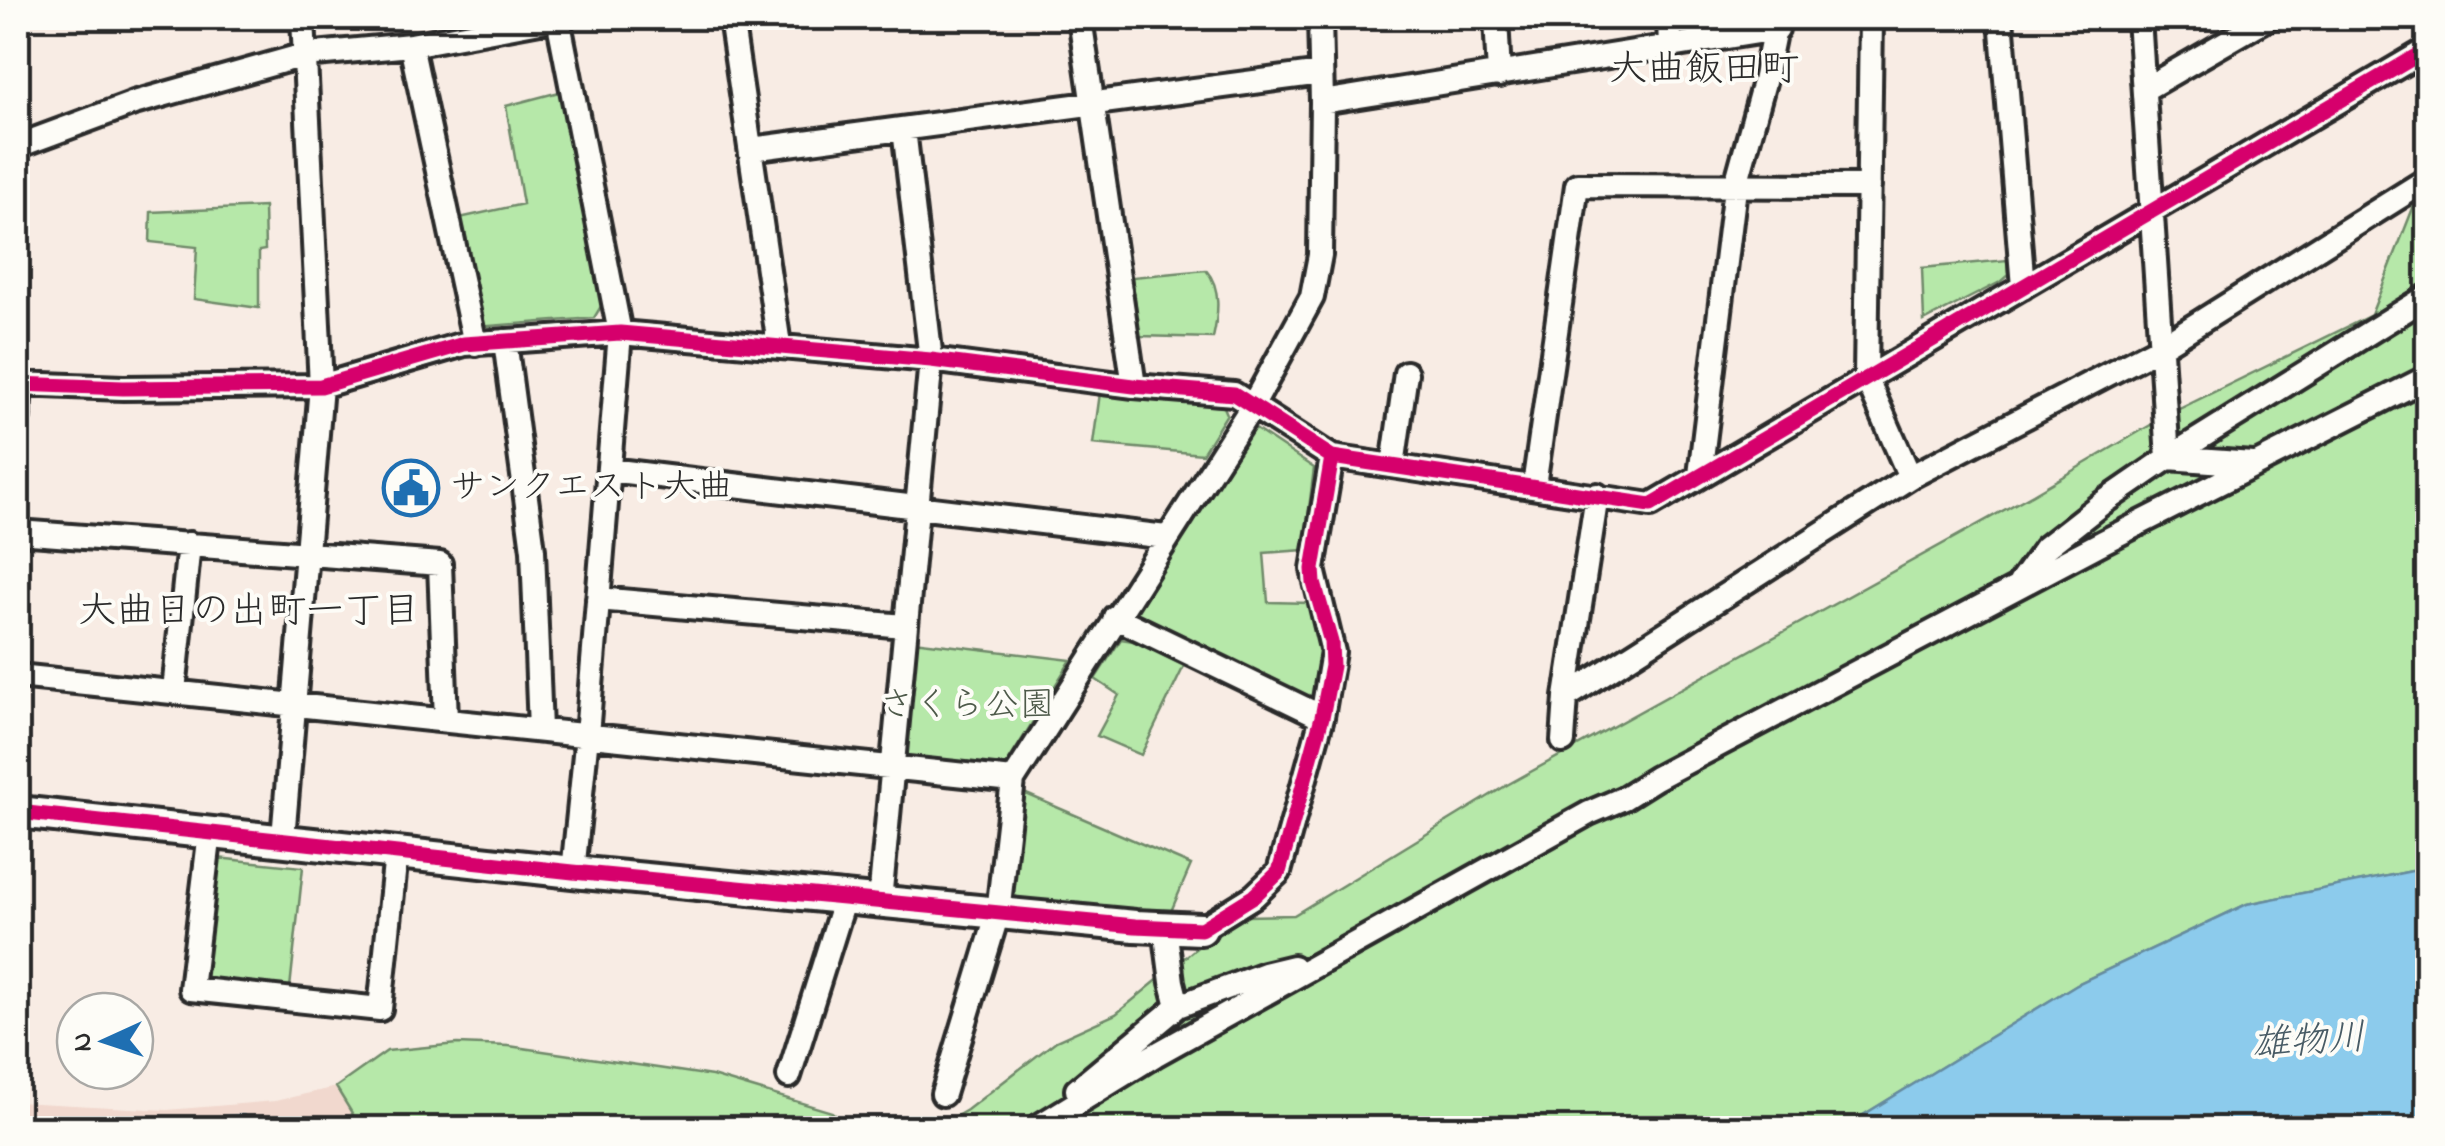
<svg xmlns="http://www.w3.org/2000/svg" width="2445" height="1146" viewBox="0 0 2445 1146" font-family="'Indie Flower','Klee One',sans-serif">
<rect width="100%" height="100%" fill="#f8ece4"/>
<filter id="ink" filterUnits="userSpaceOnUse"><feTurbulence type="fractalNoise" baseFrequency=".01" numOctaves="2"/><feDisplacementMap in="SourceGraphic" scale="20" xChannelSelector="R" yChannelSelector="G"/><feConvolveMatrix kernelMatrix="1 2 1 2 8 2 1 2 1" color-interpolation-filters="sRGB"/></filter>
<g filter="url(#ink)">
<path fill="#f1d8ce" d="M 336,1087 L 361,1128 L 18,1128 L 18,1102 L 167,1110 L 275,1101 Z"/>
<path fill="#b6e8a9" stroke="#708a6a" stroke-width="2.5" d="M 559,92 L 603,303 L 594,318 L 477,327 L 455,219 L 523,204 L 506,106 Z
M 2427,191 L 2427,868 L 2247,904 L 2077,984 L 1842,1128 L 936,1128 L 967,1110 L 1056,1041 L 1116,1014 L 1200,945 L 1245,916 L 1294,915 L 1507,785 L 2033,494 L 2171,413 L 2371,315 L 2415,203 Z
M 264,207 L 265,250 L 259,251 L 259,308 L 194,299 L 197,247 L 150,242 L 151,212 Z
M 2007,260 L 2008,275 L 2000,282 L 1924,321 L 1922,268 Z
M 1206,270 C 1222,288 1218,316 1213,338 L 1140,336 L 1132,277 Z
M 1100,393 L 1224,407 L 1227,414 L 1202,454 L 1093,444 Z
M 1251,426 L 1314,468 L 1304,550 L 1264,553 L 1268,602 L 1311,603 C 1324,648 1323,663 1315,709 L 1136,614 Z
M 1121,639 L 1133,641 L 1184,666 L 1141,755 L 1097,736 L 1119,695 L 1095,679 Z
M 913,641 L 1071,660 L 1005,767 L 902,757 Z
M 1024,793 L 1191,865 L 1169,916 L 1018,900 L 1013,892 Z
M 217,858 L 303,867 L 290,988 L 204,978 Z
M 457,1044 L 509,1046 L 712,1076 L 832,1112 L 850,1128 L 361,1128 L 336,1087 L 387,1051 Z"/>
<path fill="#8ccbec" stroke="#658b9f" stroke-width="2.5" d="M 2427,868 L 2427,1128 L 1842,1128 L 2077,984 L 2247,904 Z"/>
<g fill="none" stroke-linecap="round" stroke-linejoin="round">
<path stroke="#658b9f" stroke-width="6" d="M 109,1128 L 139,1123 L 243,1117"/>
<g stroke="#2b2b2b" stroke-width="30">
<path id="street" d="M 558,18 L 620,333 L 587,735 L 573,872
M 731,18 L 779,345
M 1080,18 L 1134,386
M 1496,18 L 1499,75
M 1669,18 L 1670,48
M 1871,18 L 1866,377 L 1910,477
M 2001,18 L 2023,287
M 2139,18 L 2168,458
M 411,45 L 475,344
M 2145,89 L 2268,18
M 1322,102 L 1777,29
M 18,146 L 134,103 L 304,55 L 411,45 L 556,18
M 751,149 L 1321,73
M 505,341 L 533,550 L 540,730
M 18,371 L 20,383 L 18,416
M 18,384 L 123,388 L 321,386 L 464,344 L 620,333 L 931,360 L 1134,386 L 1234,394 L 1332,457 L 1651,505 L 2428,49
M 2168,458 L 2253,464
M 1393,466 L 1406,373
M 609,470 L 1166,537
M 1700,475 L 1735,188 L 1764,82 L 1777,18
M 1534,486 L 1577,185 L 1869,186
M 18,532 L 440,564 L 446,720
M 2020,583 L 2045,548 L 2101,504 L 2168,458 L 2428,296
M 598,599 L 904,626
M 1115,617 L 1322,717
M 18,676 L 1013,780
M 174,691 L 189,544
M 1566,697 L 1910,477 L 2162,346 L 2428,179
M 1563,741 L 1566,697 L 1597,495
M 210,832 L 191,989 L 380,1009 L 396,854
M 283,838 L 321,386 L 303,18
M 880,901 L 931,360 L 904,129
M 1165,927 L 1172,982 L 1178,1006
M 1201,929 L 1254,896 L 1279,872 L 1322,717 L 1333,652 L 1313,569 L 1332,457
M 789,1076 L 845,898
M 1077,1090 L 1178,1006 L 1264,974 L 1293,967
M 943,1094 L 998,913 L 1013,780 L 1253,405 L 1312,297 L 1320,255 L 1322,102 L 1320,18
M 1036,1128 L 1155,1055 L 1589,813 L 1624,798 L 1656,778 L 2103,542 L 2428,377"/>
</g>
<g stroke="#2b2b2b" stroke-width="38">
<path id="secondary" d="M 18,812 L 573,872 L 1135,926 L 1201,929"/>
</g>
<use href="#street" stroke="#fdfcf7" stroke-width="22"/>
<use href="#secondary" stroke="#fdfcf7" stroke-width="30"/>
<g stroke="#fdfcf7" stroke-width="21">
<path id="cycleway" d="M 18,384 L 123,388 L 321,386 L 464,344 L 620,333 L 931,360 L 1134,386 L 1234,394 L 1332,457 L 1651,505 L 2428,49
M 18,812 L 573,872 L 1135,926 L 1201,929 L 1254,896 L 1279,872 L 1322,717 L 1332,666 L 1331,642 L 1314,583 L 1313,569 L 1332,457"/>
</g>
<use href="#cycleway" stroke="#d6006c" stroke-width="15"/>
</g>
</g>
<defs>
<g id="civic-ring" transform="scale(2.875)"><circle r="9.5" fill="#fdfcf7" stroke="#1f6fb2" stroke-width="1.5"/><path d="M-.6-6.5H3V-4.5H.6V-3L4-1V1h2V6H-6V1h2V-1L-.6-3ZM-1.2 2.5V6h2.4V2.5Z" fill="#1f6fb2"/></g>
</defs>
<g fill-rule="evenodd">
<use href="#civic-ring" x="411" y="488"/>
</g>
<g text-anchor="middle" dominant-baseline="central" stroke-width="8" stroke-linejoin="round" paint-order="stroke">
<g font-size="35" fill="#2b2b2b" stroke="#fdfcf7" text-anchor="start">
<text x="450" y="488">サンクエスト大曲</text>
</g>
<g font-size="35" fill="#4e5a4a" stroke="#fdfcf7">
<text x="967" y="706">さくら公園</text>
</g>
<g font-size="38" fill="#2b2b2b" stroke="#fdfcf7">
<text x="1704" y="71">大曲飯田町</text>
<text x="249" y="613">大曲日の出町一丁目</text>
</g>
<g font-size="38" font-style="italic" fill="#485b65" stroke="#fdfcf7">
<text transform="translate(2309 1043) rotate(-4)">雄物川</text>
</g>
</g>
<rect width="2445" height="1146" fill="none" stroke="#fdfcf7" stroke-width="60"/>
<rect x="30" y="30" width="2385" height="1086" fill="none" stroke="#2b2b2b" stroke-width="4" filter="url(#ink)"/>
<g transform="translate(105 1041) rotate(267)"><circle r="48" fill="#fdfcf7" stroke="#a9a8a5" stroke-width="2.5"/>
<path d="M0-8L18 38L0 25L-18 38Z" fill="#1f6fb2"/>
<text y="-15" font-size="28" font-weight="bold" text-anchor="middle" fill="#2b2b2b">N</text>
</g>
</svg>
